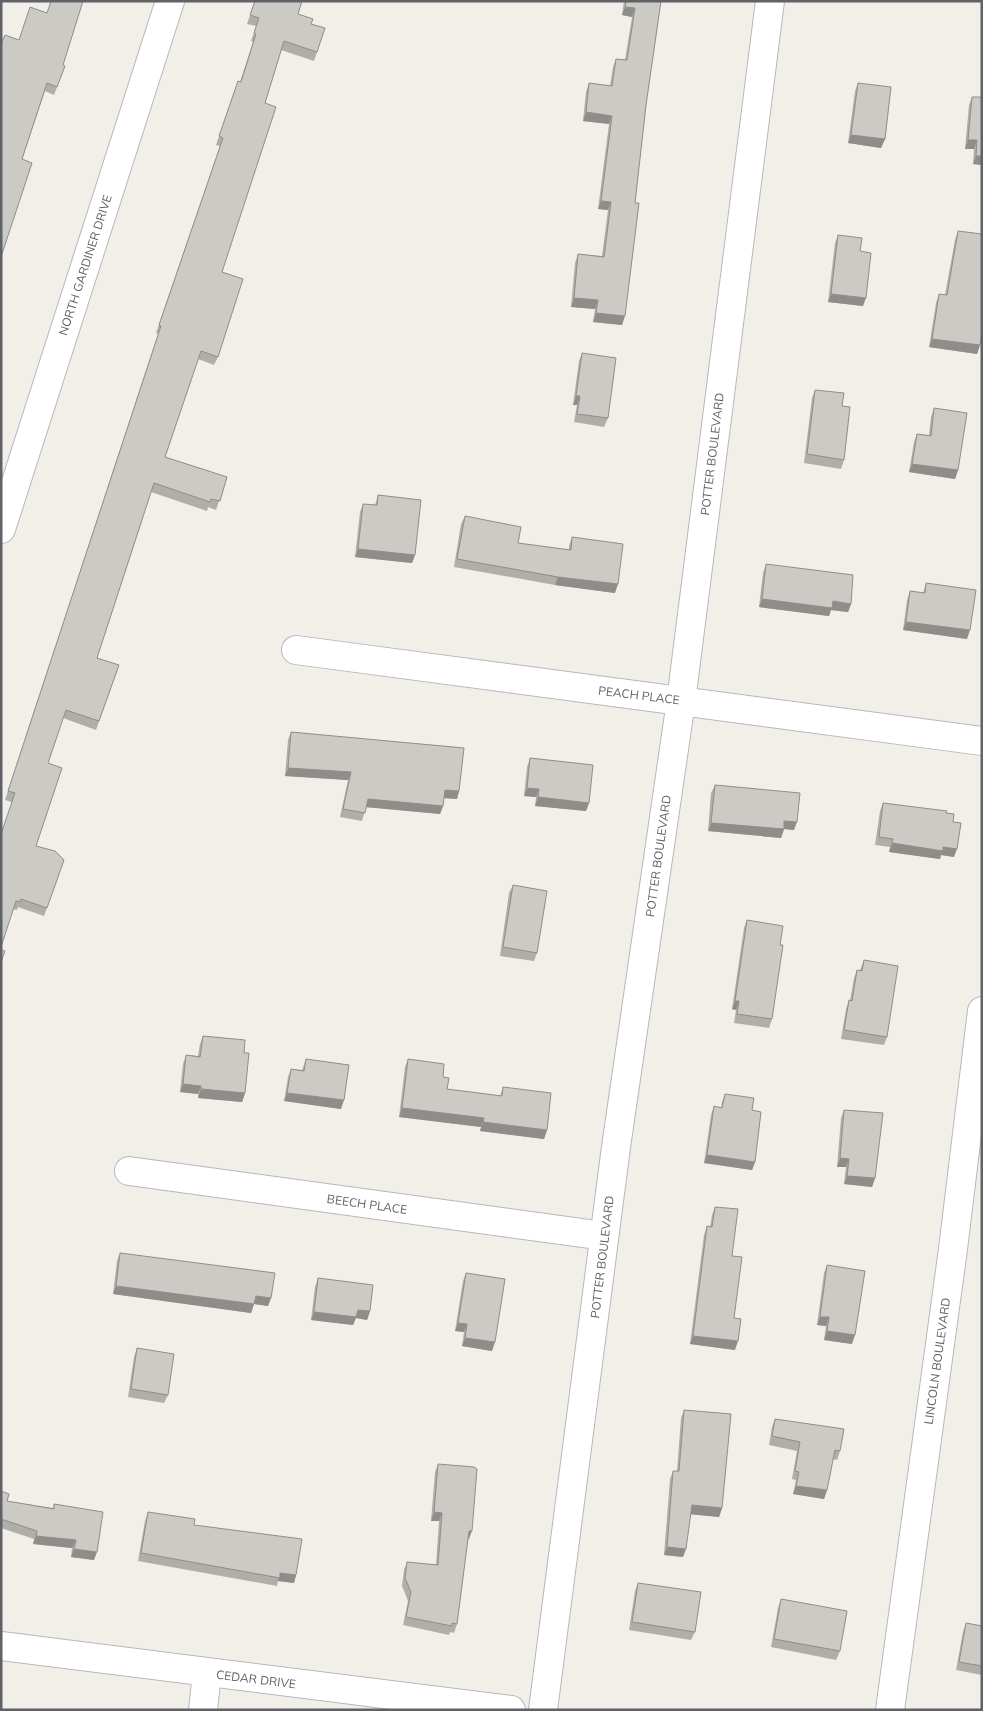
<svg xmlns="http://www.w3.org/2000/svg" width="983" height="1711" viewBox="0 0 983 1711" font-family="Mulish,sans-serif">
<rect width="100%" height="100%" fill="#f1efe8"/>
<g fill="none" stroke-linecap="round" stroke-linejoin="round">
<g stroke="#b5b8bc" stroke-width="30">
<path id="minor" d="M 1,529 L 170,1
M 296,650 L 982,741
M 129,1171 L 604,1236
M 1,1646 L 511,1710
M 203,1710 L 207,1673
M 543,1710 L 616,1147 L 681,701 L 770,1
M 890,1710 L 953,1249 L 982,1011"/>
</g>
<use href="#minor" stroke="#fff" stroke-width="28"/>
</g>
<path fill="#afaea9" d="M 255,1 L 298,14 L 311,24 L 325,28 L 314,61 L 281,50 L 265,103 L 222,272 L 218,357 L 214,365 L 198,359 L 165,457 L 227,477 L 216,510 L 208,507 L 207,511 L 151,492 L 97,658 L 119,665 L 96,730 L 63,718 L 48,763 L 36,846 L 64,860 L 44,916 L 18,907 L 17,910 L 13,909 L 12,802 L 5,800 L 158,334 L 156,333 L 220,146 L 216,145 L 238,81 L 240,82 L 253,42 L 251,41 L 256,26 L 247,24 Z
M 624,1 L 661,1 L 646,105 L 635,203 L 622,325 L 593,322 L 595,309 L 571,307 L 575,263 L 578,254 L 602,256 L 608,210 L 598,209 L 609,124 L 583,121 L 586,92 L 589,83 L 610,86 L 613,67 L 616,59 L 625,60 L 632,17 L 622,15 Z
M 1,44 L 65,66 L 54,95 L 45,91 L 22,159 Z
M 858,83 L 885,139 L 881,148 L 848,143 L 855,91 Z
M 972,97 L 982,97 L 982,165 L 973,164 L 974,149 L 965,149 L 969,105 Z
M 958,231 L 980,345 L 977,354 L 929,347 L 936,303 L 939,294 L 945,295 L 955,240 Z
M 838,235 L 860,251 L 863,306 L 828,302 L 835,243 Z
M 582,353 L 608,418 L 604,427 L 574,422 L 577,405 L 573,405 L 579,361 Z
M 815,390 L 842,406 L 844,460 L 841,469 L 804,463 L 812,398 Z
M 934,408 L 958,470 L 955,479 L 909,472 L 914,442 L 917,434 L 929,435 L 931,417 Z
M 378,495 L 415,555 L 412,563 L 355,557 L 360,512 L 363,504 L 375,505 Z
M 465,516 L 518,543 L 569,550 L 569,546 L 572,537 L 615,593 L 555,585 L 454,567 L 461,524 Z
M 766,564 L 851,604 L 848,612 L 831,610 L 829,616 L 759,607 L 763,573 Z
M 926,583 L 967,639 L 903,630 L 907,600 L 910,591 L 923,593 Z
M 291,732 L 459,791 L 457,799 L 444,798 L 443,806 L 440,814 L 366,807 L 362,821 L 340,817 L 348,780 L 285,776 L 288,740 Z
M 530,758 L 589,803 L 586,811 L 535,806 L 536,797 L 524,796 L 527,767 Z
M 715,785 L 794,830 L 784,829 L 781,838 L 708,831 L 711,793 Z
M 883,803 L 946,813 L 953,822 L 954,857 L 941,855 L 940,859 L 889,852 L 890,847 L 875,845 L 880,811 Z
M 513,885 L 537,953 L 534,961 L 500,956 L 509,893 Z
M 747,920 L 772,1019 L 769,1028 L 734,1023 L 736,1010 L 732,1009 L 744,928 Z
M 864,960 L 887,1037 L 884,1045 L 841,1039 L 846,1009 L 849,1000 L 850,1001 L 854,978 L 857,970 L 860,970 Z
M 203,1036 L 244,1053 L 245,1093 L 242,1102 L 198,1098 L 198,1094 L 180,1092 L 183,1064 L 186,1055 L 198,1056 L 200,1044 Z
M 306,1059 L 341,1109 L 284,1101 L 288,1077 L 291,1069 L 302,1070 Z
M 408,1059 L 443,1077 L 447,1089 L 500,1096 L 503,1087 L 547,1130 L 544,1139 L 480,1131 L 481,1127 L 399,1117 L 405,1067 Z
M 725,1094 L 752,1110 L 755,1162 L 752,1170 L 704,1163 L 711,1115 L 714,1106 L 721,1108 L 722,1102 Z
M 844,1110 L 875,1178 L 872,1187 L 844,1184 L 846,1167 L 837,1167 L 841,1118 Z
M 715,1207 L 732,1256 L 735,1350 L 690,1344 L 704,1235 L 707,1226 L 710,1227 L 712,1215 Z
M 120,1253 L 271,1298 L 268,1306 L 254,1304 L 251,1313 L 113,1294 L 117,1261 Z
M 827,1265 L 852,1344 L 824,1340 L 826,1326 L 817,1325 L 824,1273 Z
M 466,1273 L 492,1351 L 462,1346 L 464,1332 L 455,1331 L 463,1281 Z
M 318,1278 L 370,1311 L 367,1320 L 356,1318 L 353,1325 L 311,1320 L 315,1287 Z
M 137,1348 L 168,1395 L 164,1403 L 128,1397 L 134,1357 Z
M 684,1410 L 722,1508 L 719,1517 L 690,1514 L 683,1557 L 664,1555 L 670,1479 L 673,1471 L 677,1471 L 681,1418 Z
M 775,1419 L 840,1451 L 837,1460 L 833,1459 L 827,1490 L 824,1499 L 793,1494 L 796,1480 L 792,1479 L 797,1451 L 769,1445 L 772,1427 Z
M 438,1464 L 469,1539 L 468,1539 L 457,1624 L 454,1633 L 450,1632 L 449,1635 L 403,1625 L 408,1601 L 402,1586 L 404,1570 L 407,1562 L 436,1565 L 439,1521 L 431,1521 L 435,1472 Z
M 1,1491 L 7,1501 L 53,1508 L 54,1504 L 94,1560 L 71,1557 L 72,1548 L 33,1544 L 34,1539 L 1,1528 Z
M 148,1512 L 296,1575 L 294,1583 L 278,1581 L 277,1586 L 138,1561 L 145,1521 Z
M 638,1583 L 695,1632 L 691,1640 L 629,1630 L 635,1591 Z
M 781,1599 L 840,1651 L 836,1660 L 771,1647 L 778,1608 Z
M 966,1623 L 982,1626 L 982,1675 L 956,1670 L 963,1632 Z"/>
<path fill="#8f8d8a" d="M 625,7 L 635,8 L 632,17 L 622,15 Z
M 586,112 L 612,116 L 609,124 L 583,121 Z
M 851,135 L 885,139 L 881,148 L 848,143 Z
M 968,140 L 977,140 L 974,149 L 965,149 Z
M 976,156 L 982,156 L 982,165 L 973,164 Z
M 601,201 L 611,202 L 608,210 L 598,209 Z
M 831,294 L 866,298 L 863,306 L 828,302 Z
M 574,298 L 598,300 L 595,309 L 571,307 Z
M 596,313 L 625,316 L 622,325 L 593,322 Z
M 932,339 L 980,345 L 977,354 L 929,347 Z
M 576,396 L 580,396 L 577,405 L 573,405 Z
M 912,464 L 958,470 L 955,479 L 909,472 Z
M 358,549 L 415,555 L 412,563 L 355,557 Z
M 558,577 L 618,584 L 615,593 L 555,585 Z
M 762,599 L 833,601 L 851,604 L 848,612 L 831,610 L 829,616 L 759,607 Z
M 906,622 L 970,630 L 967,639 L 903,630 Z
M 288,768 L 351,772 L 348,780 L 285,776 Z
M 527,788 L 539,789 L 536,797 L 524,796 Z
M 445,790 L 459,791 L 457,799 L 442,798 Z
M 538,797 L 589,803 L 586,811 L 535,806 Z
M 368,799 L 443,806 L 440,814 L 365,807 Z
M 784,821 L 797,822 L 794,830 L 784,829 L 781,838 L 708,831 L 711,823 Z
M 892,843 L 943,847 L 957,849 L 954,857 L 941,855 L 940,859 L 889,852 Z
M 735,1001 L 739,1001 L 736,1010 L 732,1009 Z
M 183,1084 L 201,1086 L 198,1094 L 180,1092 Z
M 201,1089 L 245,1093 L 242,1102 L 198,1098 Z
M 287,1093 L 344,1100 L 341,1109 L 284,1101 Z
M 402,1108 L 484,1118 L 481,1127 L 399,1117 Z
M 483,1122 L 547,1130 L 544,1139 L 480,1131 Z
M 707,1155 L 755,1162 L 752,1170 L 704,1163 Z
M 840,1158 L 849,1159 L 846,1167 L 837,1167 Z
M 847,1176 L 875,1178 L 872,1187 L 844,1184 Z
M 116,1286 L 256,1296 L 271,1298 L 268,1306 L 254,1304 L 251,1313 L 113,1294 Z
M 358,1310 L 370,1311 L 367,1320 L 356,1318 L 353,1325 L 311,1320 L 314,1312 Z
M 820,1317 L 829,1317 L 826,1326 L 817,1325 Z
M 458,1323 L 467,1324 L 464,1332 L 455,1331 Z
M 827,1331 L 855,1335 L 852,1344 L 824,1340 Z
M 693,1336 L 738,1341 L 735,1350 L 690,1344 Z
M 465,1338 L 495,1342 L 492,1351 L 462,1346 Z
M 796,1486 L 827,1490 L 824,1499 L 793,1494 Z
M 692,1505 L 722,1508 L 719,1517 L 688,1514 Z
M 434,1512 L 442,1513 L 439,1521 L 431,1521 Z
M 469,1531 L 472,1531 L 469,1539 L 466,1539 Z
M 36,1536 L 76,1540 L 72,1548 L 33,1544 Z
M 667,1547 L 686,1549 L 683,1557 L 664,1555 Z
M 74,1549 L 97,1552 L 94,1560 L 71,1557 Z
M 280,1573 L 296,1575 L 294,1583 L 278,1581 Z"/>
<path fill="#cccac5" stroke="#8f8d8a" d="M 51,1 L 83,1 L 63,65 L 65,66 L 57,87 L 47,83 L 22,159 L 32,163 L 1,257 L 1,44 L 5,35 L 19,40 L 30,7 L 47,13 Z
M 255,1 L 302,1 L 298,14 L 313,19 L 311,24 L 325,28 L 317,52 L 284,41 L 265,103 L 276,107 L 222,272 L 243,279 L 218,357 L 201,351 L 165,457 L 227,477 L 220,501 L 211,499 L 210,502 L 154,483 L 97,658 L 119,665 L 99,721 L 66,710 L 48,763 L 62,768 L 36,846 L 55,851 L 64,860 L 47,908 L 21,899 L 20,902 L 16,901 L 1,947 L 1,834 L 15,793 L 8,791 L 161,326 L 159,325 L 223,138 L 219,136 L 238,81 L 241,82 L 256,34 L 254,33 L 259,18 L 250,15 Z
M 626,1 L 661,1 L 646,105 L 635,203 L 639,203 L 625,316 L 596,313 L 598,300 L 574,298 L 578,254 L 604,257 L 611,202 L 601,201 L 612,116 L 586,112 L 589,83 L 612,86 L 616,59 L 627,60 L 635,8 L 625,7 Z
M 858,83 L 891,87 L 885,139 L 851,135 Z
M 972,97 L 982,97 L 982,156 L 976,156 L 977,140 L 968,140 Z
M 958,231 L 982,234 L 982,334 L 980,345 L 932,339 L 939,294 L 947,295 Z
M 838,235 L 862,238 L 860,251 L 871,253 L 866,298 L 831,294 Z
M 582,353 L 616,358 L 608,418 L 577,414 L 580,396 L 576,396 Z
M 815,390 L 844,393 L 842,406 L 850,407 L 844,460 L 807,454 Z
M 934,408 L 967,413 L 958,470 L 912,464 L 917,434 L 931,436 Z
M 378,495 L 421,500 L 415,555 L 358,549 L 363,504 L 377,505 Z
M 465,516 L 521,527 L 518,543 L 571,550 L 572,537 L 623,544 L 618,584 L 558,577 L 457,559 Z
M 766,564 L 853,575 L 851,604 L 833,601 L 832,608 L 762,599 Z
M 926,583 L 976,590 L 970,630 L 906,622 L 910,591 L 925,593 Z
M 291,732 L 464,748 L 459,791 L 445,790 L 443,806 L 368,799 L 365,813 L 343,809 L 351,772 L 288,768 Z
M 530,758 L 593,765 L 589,803 L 538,797 L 539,789 L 527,788 Z
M 715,785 L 800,793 L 797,822 L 784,821 L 784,829 L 711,823 Z
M 883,803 L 947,811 L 946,813 L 954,814 L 953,822 L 961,823 L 957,849 L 943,847 L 943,851 L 892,843 L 893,839 L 879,837 Z
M 513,885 L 547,891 L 537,953 L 503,947 Z
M 747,920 L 783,926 L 780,945 L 783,945 L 772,1019 L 737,1014 L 739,1001 L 735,1001 Z
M 1,950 L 5,951 L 1,962 Z
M 864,960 L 898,966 L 887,1037 L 844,1030 L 849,1000 L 852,1001 L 857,970 L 862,971 Z
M 203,1036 L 245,1040 L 244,1053 L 249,1053 L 245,1093 L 201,1089 L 201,1086 L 183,1084 L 186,1055 L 200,1057 Z
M 306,1059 L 349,1065 L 344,1100 L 287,1093 L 291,1069 L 304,1071 Z
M 408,1059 L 444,1064 L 443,1077 L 449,1078 L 447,1089 L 502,1096 L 503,1087 L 551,1093 L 547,1130 L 483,1122 L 484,1118 L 402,1108 Z
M 725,1094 L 754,1098 L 752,1110 L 761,1112 L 755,1162 L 707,1155 L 714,1106 L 722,1108 Z
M 844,1110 L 883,1113 L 875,1178 L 847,1176 L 849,1159 L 840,1158 Z
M 715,1207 L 738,1209 L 732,1256 L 742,1257 L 734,1318 L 741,1319 L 738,1341 L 693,1336 L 707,1226 L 712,1227 Z
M 120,1253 L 275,1273 L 271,1298 L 256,1296 L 254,1304 L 116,1286 Z
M 827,1265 L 865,1271 L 855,1335 L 827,1331 L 829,1317 L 820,1317 Z
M 466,1273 L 505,1279 L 495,1342 L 465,1338 L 467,1324 L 458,1323 Z
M 318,1278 L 373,1285 L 370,1311 L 358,1310 L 356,1317 L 314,1312 Z
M 137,1348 L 174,1354 L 168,1395 L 131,1389 Z
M 684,1410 L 731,1414 L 722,1508 L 692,1505 L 686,1549 L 667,1547 L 673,1471 L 679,1471 Z
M 775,1419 L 844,1429 L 840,1451 L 835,1450 L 827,1490 L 796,1486 L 799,1472 L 795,1471 L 800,1442 L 772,1436 Z
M 438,1464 L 474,1467 L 477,1469 L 472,1531 L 469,1531 L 457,1624 L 452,1623 L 452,1626 L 406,1617 L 411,1592 L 405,1578 L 407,1562 L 438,1565 L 442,1513 L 434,1512 Z
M 1,1491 L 9,1494 L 7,1501 L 54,1509 L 54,1504 L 103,1512 L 97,1552 L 74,1549 L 76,1540 L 36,1536 L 37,1531 L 1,1519 Z
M 148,1512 L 195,1519 L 194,1525 L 302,1539 L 296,1575 L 280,1573 L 280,1578 L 141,1553 Z
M 638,1583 L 701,1592 L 695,1632 L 632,1622 Z
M 781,1599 L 847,1611 L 840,1651 L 774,1639 Z
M 966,1623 L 982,1626 L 982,1666 L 959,1662 Z"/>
<g text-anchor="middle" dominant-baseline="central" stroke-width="4.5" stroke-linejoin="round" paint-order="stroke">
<g font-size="12" fill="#5f6368" stroke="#fff">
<text transform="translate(85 265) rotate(-72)">NORTH GARDINER DRIVE</text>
<text transform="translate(712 454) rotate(-83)">POTTER BOULEVARD</text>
<text transform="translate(639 695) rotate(7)">PEACH PLACE</text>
<text transform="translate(658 856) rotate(-82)">POTTER BOULEVARD</text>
<text transform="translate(367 1204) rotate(8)">BEECH PLACE</text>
<text transform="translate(602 1257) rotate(-83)">POTTER BOULEVARD</text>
<text transform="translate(937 1361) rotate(-82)">LINCOLN BOULEVARD</text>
<text transform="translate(256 1679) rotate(7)">CEDAR DRIVE</text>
</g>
</g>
<rect width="983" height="1711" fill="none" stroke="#5f6368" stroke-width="5"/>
</svg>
